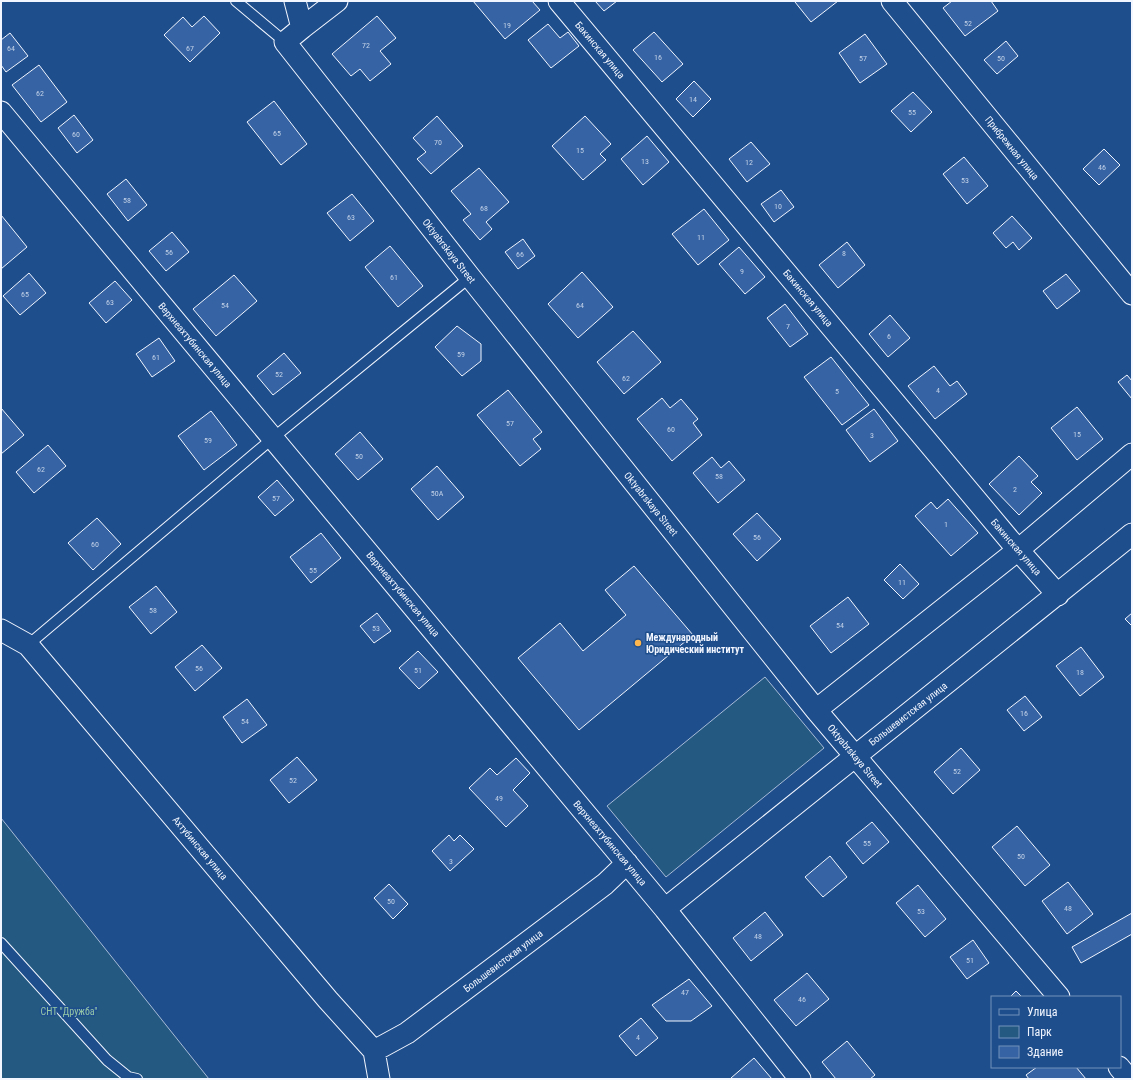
<svg xmlns="http://www.w3.org/2000/svg" width="1133" height="1080" viewBox="0 0 1133 1080" font-family="'Roboto Condensed',sans-serif">
<rect width="100%" height="100%" fill="#1f4e8c"/>
<path fill="#245a82" stroke="#a8bbd7" d="M 765,677 L 824,748 L 666,877 L 607,806 Z
M 1,818 L 209,1079 L 1,1079 Z"/>
<path fill="#3563a3" stroke="#f2f6ff" d="M 473,1 L 532,1 L 540,10 L 505,39 Z
M 595,1 L 617,1 L 604,11 Z
M 796,1 L 838,1 L 811,22 L 795,2 Z
M 952,1 L 991,1 L 998,11 L 965,36 L 943,8 Z
M 204,16 L 220,33 L 190,62 L 164,35 L 183,17 L 192,27 Z
M 377,16 L 396,38 L 380,51 L 391,64 L 370,81 L 360,69 L 351,76 L 332,54 Z
M 548,24 L 560,38 L 568,32 L 579,46 L 551,68 L 528,40 Z
M 654,32 L 683,64 L 662,82 L 633,50 Z
M 10,33 L 28,56 L 6,72 L 1,65 L 1,40 Z
M 865,34 L 887,64 L 860,83 L 839,53 Z
M 1006,41 L 1018,56 L 997,74 L 984,60 Z
M 39,65 L 67,102 L 41,122 L 12,85 Z
M 694,81 L 711,99 L 693,117 L 676,99 Z
M 913,92 L 932,112 L 911,132 L 891,111 Z
M 274,101 L 307,144 L 281,165 L 247,122 Z
M 74,115 L 93,140 L 77,153 L 58,128 Z
M 437,116 L 463,146 L 431,174 L 417,159 L 426,152 L 413,138 Z
M 585,116 L 611,144 L 600,154 L 606,160 L 583,180 L 552,146 Z
M 647,136 L 669,162 L 643,185 L 621,159 Z
M 751,142 L 770,164 L 747,182 L 729,159 Z
M 1104,149 L 1120,165 L 1099,185 L 1083,169 Z
M 964,157 L 988,186 L 967,204 L 943,174 Z
M 479,168 L 509,202 L 486,222 L 492,229 L 480,240 L 463,220 L 471,214 L 451,191 Z
M 126,179 L 147,205 L 128,221 L 107,194 Z
M 781,190 L 794,207 L 774,222 L 761,204 Z
M 352,194 L 374,221 L 350,241 L 327,213 Z
M 704,209 L 729,240 L 698,265 L 672,234 Z
M 1,215 L 27,247 L 1,269 Z
M 1012,216 L 1032,238 L 1019,250 L 1013,242 L 1006,248 L 993,233 Z
M 172,232 L 189,252 L 166,271 L 149,251 Z
M 523,239 L 535,256 L 518,269 L 505,252 Z
M 847,242 L 865,265 L 838,288 L 819,265 Z
M 390,246 L 423,286 L 398,307 L 365,267 Z
M 739,247 L 765,277 L 745,294 L 719,264 Z
M 582,272 L 613,307 L 578,338 L 548,304 Z
M 29,273 L 46,293 L 20,315 L 3,296 Z
M 1066,274 L 1080,291 L 1057,309 L 1043,291 Z
M 234,275 L 257,301 L 216,336 L 193,309 Z
M 115,281 L 132,300 L 106,323 L 89,303 Z
M 785,304 L 808,334 L 790,347 L 767,318 Z
M 890,315 L 910,338 L 888,357 L 869,334 Z
M 457,326 L 481,344 L 481,361 L 462,376 L 435,347 Z
M 633,331 L 661,362 L 624,394 L 597,362 Z
M 159,338 L 175,361 L 152,377 L 136,354 Z
M 284,353 L 301,373 L 273,395 L 257,376 Z
M 831,357 L 869,405 L 842,425 L 804,377 Z
M 934,366 L 950,386 L 957,381 L 967,394 L 935,419 L 908,386 Z
M 1127,375 L 1132,381 L 1132,399 L 1118,382 Z
M 508,390 L 542,432 L 533,439 L 541,449 L 520,466 L 477,415 Z
M 662,398 L 670,408 L 681,399 L 698,419 L 693,423 L 702,435 L 672,461 L 637,419 Z
M 1077,407 L 1103,439 L 1077,460 L 1051,428 Z
M 1,408 L 24,435 L 1,454 Z
M 874,409 L 898,441 L 870,462 L 846,430 Z
M 211,411 L 237,445 L 204,470 L 178,436 Z
M 360,432 L 383,459 L 358,480 L 335,454 Z
M 48,445 L 66,466 L 34,493 L 16,472 Z
M 1019,456 L 1038,476 L 1031,482 L 1042,493 L 1019,515 L 989,484 Z
M 712,457 L 721,468 L 729,461 L 745,480 L 718,503 L 693,473 Z
M 437,466 L 464,497 L 438,520 L 411,489 Z
M 277,480 L 294,500 L 275,516 L 258,497 Z
M 948,499 L 978,533 L 951,556 L 915,516 L 931,502 L 937,509 Z
M 757,513 L 781,539 L 757,561 L 733,534 Z
M 97,518 L 121,544 L 93,570 L 68,543 Z
M 321,533 L 341,558 L 311,583 L 290,557 Z
M 900,564 L 919,584 L 903,599 L 884,580 Z
M 634,566 L 693,635 L 579,730 L 518,658 L 560,623 L 583,651 L 626,615 L 605,590 Z
M 156,586 L 177,612 L 151,634 L 129,607 Z
M 848,597 L 869,624 L 831,653 L 810,626 Z
M 377,613 L 391,631 L 374,643 L 360,626 Z
M 1132,613 L 1132,626 L 1125,619 Z
M 202,645 L 222,668 L 195,691 L 175,667 Z
M 1081,647 L 1104,677 L 1080,696 L 1056,666 Z
M 418,651 L 438,672 L 419,689 L 399,668 Z
M 1025,696 L 1042,717 L 1024,731 L 1007,710 Z
M 247,699 L 267,725 L 242,743 L 223,717 Z
M 961,748 L 980,770 L 953,794 L 934,772 Z
M 297,757 L 317,780 L 289,803 L 270,780 Z
M 516,758 L 530,773 L 513,790 L 528,806 L 506,827 L 469,788 L 490,768 L 497,775 Z
M 872,822 L 889,842 L 863,864 L 846,843 Z
M 1017,826 L 1050,865 L 1025,886 L 992,847 Z
M 449,835 L 454,841 L 460,835 L 474,849 L 450,871 L 432,851 Z
M 830,856 L 847,877 L 823,897 L 805,877 Z
M 1068,882 L 1093,914 L 1067,934 L 1042,901 Z
M 389,884 L 408,904 L 393,919 L 374,898 Z
M 918,885 L 946,919 L 925,937 L 896,903 Z
M 765,912 L 783,935 L 751,961 L 733,938 Z
M 1132,913 L 1132,934 L 1081,963 L 1072,947 Z
M 973,940 L 989,963 L 967,979 L 950,957 Z
M 807,973 L 829,999 L 796,1026 L 774,1000 Z
M 689,979 L 712,1006 L 691,1021 L 666,1021 L 652,1005 Z
M 1016,991 L 1022,997 L 1010,997 Z
M 641,1018 L 658,1038 L 636,1056 L 619,1036 Z
M 847,1041 L 875,1075 L 870,1079 L 836,1079 L 822,1062 Z
M 754,1058 L 772,1079 L 731,1079 L 731,1078 Z
M 1037,1067 L 1076,1067 L 1086,1079 L 1029,1079 L 1026,1075 Z"/>
<g fill="none" stroke-linecap="round" stroke-linejoin="round">
<g stroke="#f2f6ff" stroke-width="12">
<path id="service" d="M 236,1 L 285,42
M 28,645 L 273,438 L 470,277
M 1,943 L 107,1060 L 128,1077 L 137,1079"/>
</g>
<g stroke="#f2f6ff" stroke-width="23">
<path id="minor" d="M 295,1 L 302,28 L 285,42 L 470,277 L 816,710 L 1059,997
M 559,1 L 1018,550 L 1058,595
M 892,1 L 1132,294
M 302,28 L 337,1
M 1,112 L 665,909 L 800,1079
M 1,630 L 28,645 L 328,1000 L 374,1051 L 379,1079
M 816,710 L 1018,550 L 1132,454
M 665,909 L 1132,534
M 374,1051 L 407,1033 L 605,884 L 627,863
M 1119,1067 L 1129,1079"/>
</g>
<use href="#service" stroke="#1f4e8c" stroke-width="10"/>
<use href="#minor" stroke="#1f4e8c" stroke-width="21"/>
</g>
<circle fill="#ffb74d" stroke="#1f4e8c" stroke-width="1.5" cx="638" cy="643" r="4"/>
<g text-anchor="middle" dominant-baseline="central" stroke-width="3" stroke-linejoin="round" paint-order="stroke">
<g font-size="8" fill="#c3d1e8">
<text x="968" y="23">52</text>
<text x="507" y="25">19</text>
<text x="366" y="45">72</text>
<text x="11" y="48">64</text>
<text x="190" y="48">67</text>
<text x="658" y="57">16</text>
<text x="863" y="58">57</text>
<text x="1001" y="58">50</text>
<text x="40" y="93">62</text>
<text x="693" y="99">14</text>
<text x="912" y="112">55</text>
<text x="277" y="133">65</text>
<text x="76" y="134">60</text>
<text x="438" y="142">70</text>
<text x="580" y="150">15</text>
<text x="645" y="161">13</text>
<text x="749" y="162">12</text>
<text x="1102" y="167">46</text>
<text x="965" y="180">53</text>
<text x="127" y="200">58</text>
<text x="778" y="206">10</text>
<text x="484" y="208">68</text>
<text x="351" y="217">63</text>
<text x="701" y="237">11</text>
<text x="169" y="252">56</text>
<text x="844" y="253">8</text>
<text x="520" y="254">66</text>
<text x="742" y="271">9</text>
<text x="394" y="277">61</text>
<text x="25" y="294">65</text>
<text x="110" y="302">63</text>
<text x="225" y="305">54</text>
<text x="580" y="305">64</text>
<text x="788" y="326">7</text>
<text x="889" y="336">6</text>
<text x="461" y="354">59</text>
<text x="156" y="357">61</text>
<text x="279" y="374">52</text>
<text x="626" y="378">62</text>
<text x="938" y="390">4</text>
<text x="837" y="391">5</text>
<text x="510" y="423">57</text>
<text x="671" y="429">60</text>
<text x="1077" y="434">15</text>
<text x="872" y="435">3</text>
<text x="208" y="440">59</text>
<text x="359" y="456">50</text>
<text x="41" y="469">62</text>
<text x="719" y="476">58</text>
<text x="1015" y="489">2</text>
<text x="437" y="493">50А</text>
<text x="276" y="498">57</text>
<text x="946" y="524">1</text>
<text x="757" y="537">56</text>
<text x="95" y="544">60</text>
<text x="313" y="570">55</text>
<text x="902" y="582">11</text>
<text x="153" y="610">58</text>
<text x="840" y="625">54</text>
<text x="376" y="628">53</text>
<text x="199" y="668">56</text>
<text x="418" y="670">51</text>
<text x="1080" y="672">18</text>
<text x="1024" y="713">16</text>
<text x="245" y="721">54</text>
<text x="957" y="771">52</text>
<text x="293" y="780">52</text>
<text x="499" y="798">49</text>
<text x="867" y="843">55</text>
<text x="1021" y="856">50</text>
<text x="451" y="861">3</text>
<text x="391" y="901">50</text>
<text x="1068" y="908">48</text>
<text x="921" y="911">53</text>
<text x="758" y="936">48</text>
<text x="970" y="960">51</text>
<text x="685" y="992">47</text>
<text x="802" y="999">46</text>
<text x="638" y="1037">4</text>
</g>
<g font-size="10" fill="#f2f6ff" stroke="#1f4e8c">
<text transform="translate(600 50) rotate(50)">Бакинская улица</text>
<text transform="translate(1012 148) rotate(51)">Прибрежная улица</text>
<text transform="translate(449 251) rotate(52)">Oktyabrskaya Street</text>
<text transform="translate(808 298) rotate(50)">Бакинская улица</text>
<text transform="translate(195 345) rotate(50)">Верхнеахтубинская улица</text>
<text transform="translate(651 504) rotate(51)">Oktyabrskaya Street</text>
<text transform="translate(1016 547) rotate(49)">Бакинская улица</text>
<text transform="translate(403 594) rotate(50)">Верхнеахтубинская улица</text>
<text transform="translate(908 714) rotate(-38)">Большевистская улица</text>
<text transform="translate(855 756) rotate(50)">Oktyabrskaya Street</text>
<text transform="translate(610 843) rotate(50)">Верхнеахтубинская улица</text>
<text transform="translate(200 848) rotate(50)">Ахтубинская улица</text>
<text transform="translate(503 961) rotate(-37)">Большевистская улица</text>
</g>
<g font-size="10" font-weight="bold" fill="#f2f6ff" stroke="#1f4e8c" text-anchor="start">
<text x="646" y="637">Международный<tspan x="646" dy="12">Юридический институт</tspan></text>
</g>
<g font-size="10" fill="#97c8a6" stroke="#1f4e8c">
<text x="69" y="1011">СНТ "Дружба"</text>
</g>
</g>
<rect width="1133" height="1080" fill="none" stroke="#f2f6ff" stroke-width="4"/>
<rect x="991" y="996" width="130" height="72" fill="#1f4e8c" stroke="#7391ba"/>
<rect x="999" y="1009" width="20" height="6" fill="#1f4e8c" stroke="#7391ba"/>
<text x="1027" y="1016" font-size="12" fill="#f2f6ff">Улица</text>
<rect x="999" y="1026" width="20" height="12" fill="#245a82" stroke="#7391ba"/>
<text x="1027" y="1036" font-size="12" fill="#f2f6ff">Парк</text>
<rect x="999" y="1046" width="20" height="12" fill="#3563a3" stroke="#7391ba"/>
<text x="1027" y="1056" font-size="12" fill="#f2f6ff">Здание</text>
</svg>
